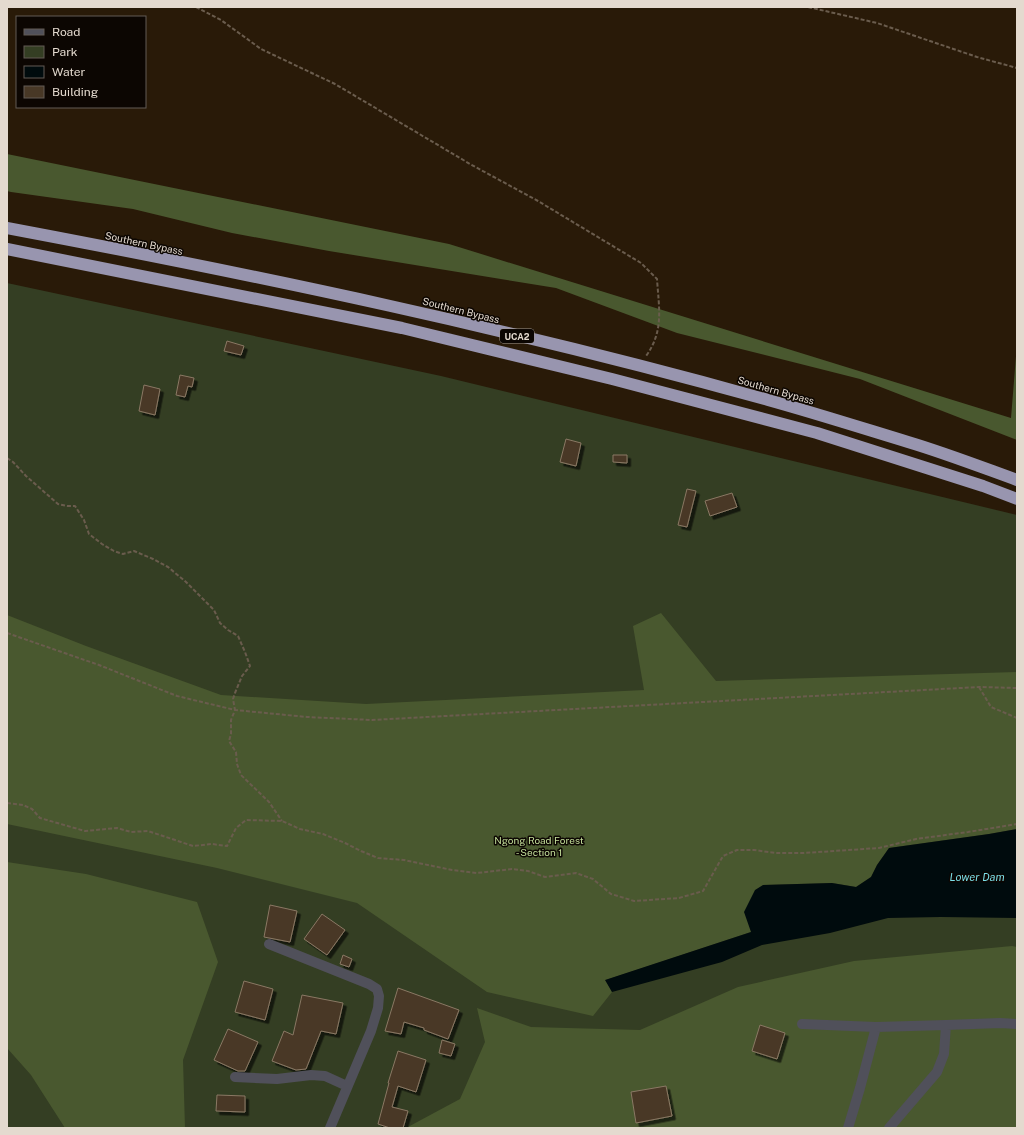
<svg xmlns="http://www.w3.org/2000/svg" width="1024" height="1135" viewBox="0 0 1024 1135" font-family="'Public Sans',sans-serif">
<defs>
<filter id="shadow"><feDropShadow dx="3.5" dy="3.5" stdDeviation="0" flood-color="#0009"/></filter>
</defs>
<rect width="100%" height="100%" fill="#291a08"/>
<path fill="#343e23" d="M 7,283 L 441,376 L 1017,515 L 1017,1128 L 7,1128 Z"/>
<path fill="#49582f" d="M 7,154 L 449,244 L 1011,418 L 1017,344 L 1017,440 L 860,379 L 677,333 L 556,288 L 329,251 L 232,233 L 133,209 L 11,192 L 7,191 Z
M 661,613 L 716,681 L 1017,672 L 1017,829 L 989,834 L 889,848 L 877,865 L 871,877 L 856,887 L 832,883 L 763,885 L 751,932 L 606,980 L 612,992 L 593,1016 L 487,992 L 357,903 L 217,868 L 7,824 L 7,615 L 86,646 L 221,695 L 366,704 L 644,690 L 633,626 Z
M 7,862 L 86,874 L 197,902 L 218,962 L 183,1060 L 185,1128 L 65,1128 L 31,1075 L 7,1048 Z
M 1012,946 L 1017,947 L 1017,1128 L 406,1128 L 460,1099 L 485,1042 L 477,1008 L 531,1027 L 640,1030 L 738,987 L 854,961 Z"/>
<path fill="#000b0d" d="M 1017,829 L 1017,918 L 941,917 L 888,918 L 830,933 L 762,945 L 722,962 L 612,992 L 605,980 L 751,932 L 744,912 L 755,890 L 763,885 L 832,883 L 856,887 L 871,877 L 877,865 L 889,848 L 989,834 Z"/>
<path fill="#483826" stroke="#8a7864" filter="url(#shadow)" d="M 227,341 L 244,346 L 241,355 L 224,351 Z
M 180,375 L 194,378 L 192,387 L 188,386 L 185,397 L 176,395 Z
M 144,385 L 160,389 L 155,415 L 139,411 Z
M 566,439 L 581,443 L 576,466 L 560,462 Z
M 613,455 L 627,455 L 627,463 L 613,462 Z
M 687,489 L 696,491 L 687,527 L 678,525 Z
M 732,493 L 737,507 L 710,516 L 705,501 Z
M 270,905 L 297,911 L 290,942 L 264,937 Z
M 322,914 L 345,930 L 327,955 L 304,939 Z
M 343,955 L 352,959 L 349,967 L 340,964 Z
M 244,981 L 273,989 L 265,1020 L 235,1012 Z
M 398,988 L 459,1010 L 448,1039 L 424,1030 L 424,1028 L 404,1022 L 401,1034 L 385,1031 Z
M 302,995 L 343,1003 L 336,1034 L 321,1031 L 306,1069 L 296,1070 L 272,1061 L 284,1031 L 293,1035 Z
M 760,1025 L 785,1033 L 777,1059 L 752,1051 Z
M 228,1029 L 258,1042 L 245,1071 L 238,1071 L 214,1060 Z
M 442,1040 L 455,1044 L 451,1056 L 439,1053 Z
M 398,1051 L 426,1060 L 416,1092 L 398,1086 L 392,1107 L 408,1111 L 403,1128 L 390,1128 L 378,1124 L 389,1083 L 388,1083 Z
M 666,1086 L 672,1116 L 636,1123 L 631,1092 Z
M 217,1095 L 245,1096 L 245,1112 L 216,1111 Z"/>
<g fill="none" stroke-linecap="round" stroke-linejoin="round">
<path stroke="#6a5c4d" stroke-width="2" stroke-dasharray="4 2" stroke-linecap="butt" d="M 196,7 L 221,20 L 261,49 L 335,84 L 470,164 L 538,201 L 641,263 L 657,279 C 659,309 664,331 646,356
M 808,7 L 877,23 L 977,57 L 1017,68
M 7,458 L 13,462 L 26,476 L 58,504 L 67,506 L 75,506 L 84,520 L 89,534 L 102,544 L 114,551 L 123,554 L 134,551 L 153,559 L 168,567 L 186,582 L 214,610 L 220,623 L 228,630 L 238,636 L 245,652 L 250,666 L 242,676 L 235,693 L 233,699 L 235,710 L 231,720 L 231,734 L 229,741 L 236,752 L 237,764 L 241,775 L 269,802 L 282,821
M 7,633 L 99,665 L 177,696 L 235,710 L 307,717 L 372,720 L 979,687 L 1017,688
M 979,687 L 991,707 L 1017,718
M 7,803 L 23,805 L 32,809 L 40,818 L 85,831 L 117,828 L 131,832 L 148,831 L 193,846 L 212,844 L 227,846 L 236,828 L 246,820 L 282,821 L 300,829 L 323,834 L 345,843 L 361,851 L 378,858 L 404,860 L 452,870 L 477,873 L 512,869 L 528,871 L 545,877 L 576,873 L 593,879 L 611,894 L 634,901 L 679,898 L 703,891 L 723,856 L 737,850 L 754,850 L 776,853 L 804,853 L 879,848 L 916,839 L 968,832 L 1017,824"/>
<path stroke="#50505a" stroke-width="10" d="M 269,944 L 369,984 L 377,989 L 379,996 L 378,1008 L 371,1031 L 330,1128
M 802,1024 L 876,1027 L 860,1088 L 848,1128
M 876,1027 L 946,1025 L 1000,1023 L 1017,1024
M 235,1077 L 277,1079 L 311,1075 L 325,1076 L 347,1086
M 889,1128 L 937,1072 L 944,1054 L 946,1025"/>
<path stroke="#9895af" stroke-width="12" d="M 7,228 C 262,276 518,330 768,400 C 815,413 862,428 908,442 C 945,453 981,467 1017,480
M 7,249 L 402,328 L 612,379 L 817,433 L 983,486 L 1017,499"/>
</g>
<g text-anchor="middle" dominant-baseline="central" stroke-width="3" stroke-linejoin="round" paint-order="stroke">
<rect fill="#0c0602" stroke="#a39a92" stroke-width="1" x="500" y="329" width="34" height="14" rx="3"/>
<g font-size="9" font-weight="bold" fill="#e4dacf">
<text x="517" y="336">UCA2</text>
</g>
<g font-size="10" fill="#e4dacf" stroke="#0c0602">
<text transform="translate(144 243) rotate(12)">Southern Bypass</text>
<text transform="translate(461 310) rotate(14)">Southern Bypass</text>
<text transform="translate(776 390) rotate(16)">Southern Bypass</text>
</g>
<g font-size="10" fill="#c3de9a" stroke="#0c0602">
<text x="539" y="840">Ngong Road Forest<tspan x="539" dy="12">- Section 1</tspan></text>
</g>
<g font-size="11" font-style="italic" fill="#7bdfe8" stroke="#0c0602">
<text x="977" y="877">Lower Dam</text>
</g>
</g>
<rect width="1024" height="1135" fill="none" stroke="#e4dacf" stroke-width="16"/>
<rect x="16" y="16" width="130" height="92" fill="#0c0602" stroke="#625b54"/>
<rect x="24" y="29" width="20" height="6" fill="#50505a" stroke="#625b54"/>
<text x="52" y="36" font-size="12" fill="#e4dacf">Road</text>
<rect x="24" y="46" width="20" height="12" fill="#343e23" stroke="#625b54"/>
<text x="52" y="56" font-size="12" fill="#e4dacf">Park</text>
<rect x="24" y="66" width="20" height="12" fill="#000b0d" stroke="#625b54"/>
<text x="52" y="76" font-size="12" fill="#e4dacf">Water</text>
<rect x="24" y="86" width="20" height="12" fill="#483826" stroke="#625b54"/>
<text x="52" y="96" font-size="12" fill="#e4dacf">Building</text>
</svg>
